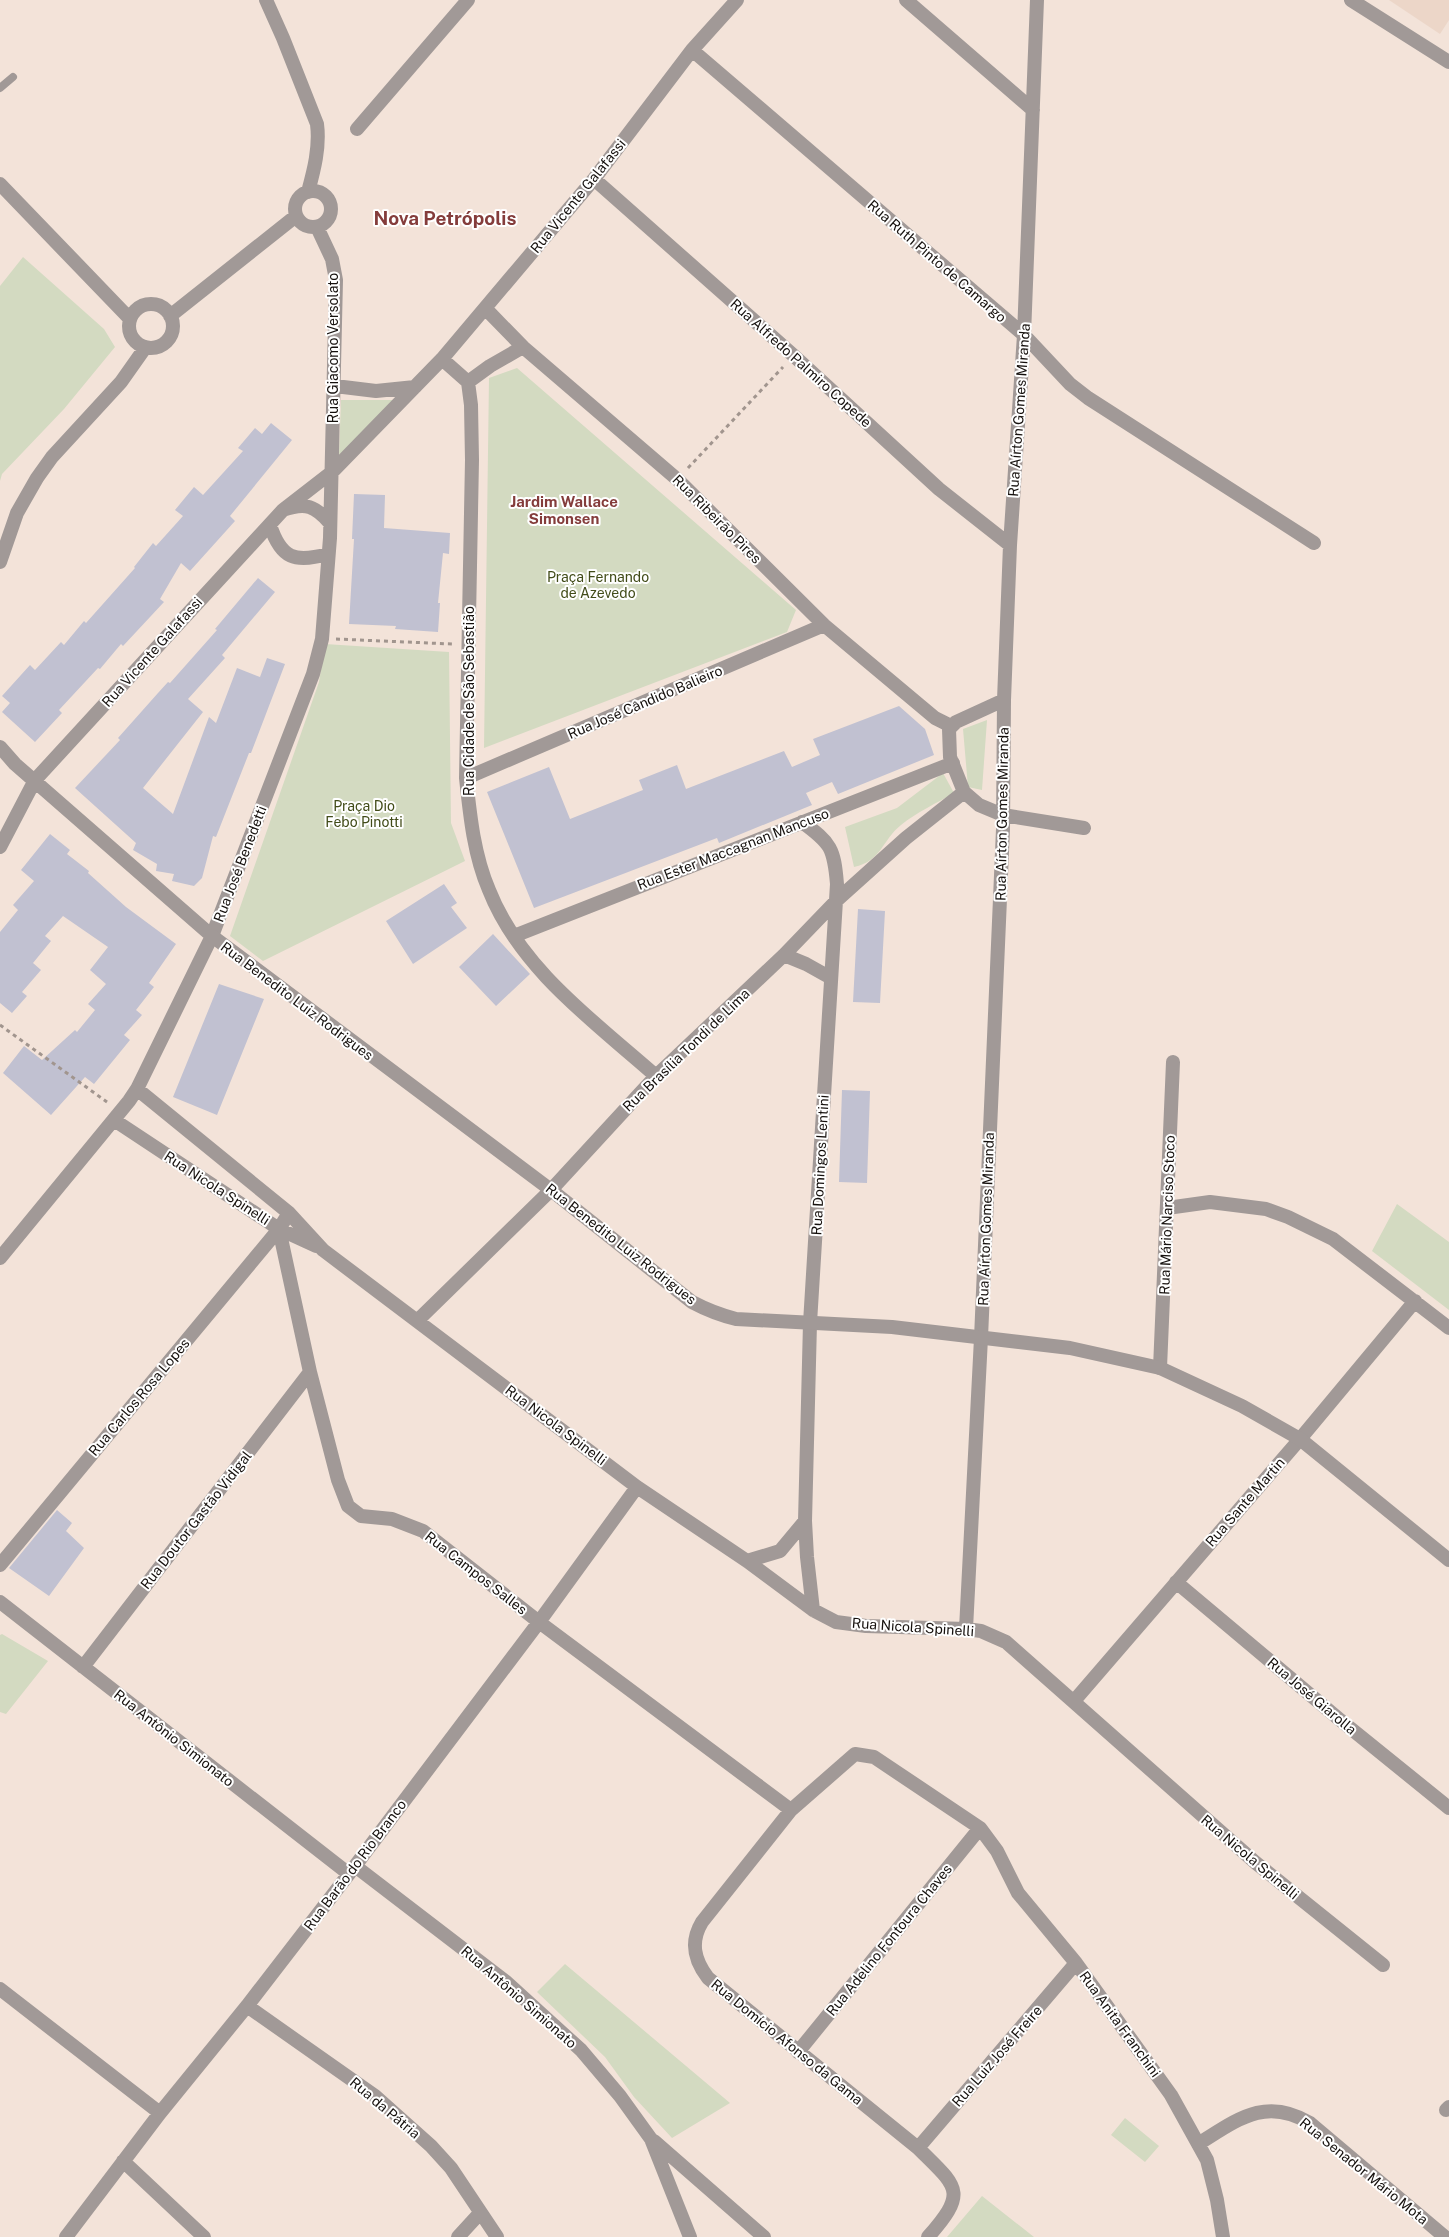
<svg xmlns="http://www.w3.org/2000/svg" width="1449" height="2237" viewBox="0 0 1449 2237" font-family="'Public Sans',sans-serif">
<rect width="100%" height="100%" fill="#f3e3d9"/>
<path fill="#ecd6c8" d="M 1389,0 L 1449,0 L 1449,20 L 1440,34 Z"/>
<path fill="#d3dac1" d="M 23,257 L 104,329 L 115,347 L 64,409 L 2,474 L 0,481 L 0,286 Z
M 517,368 L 796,610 L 787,632 L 484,748 L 489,378 Z
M 341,400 L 398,400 L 339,455 Z
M 325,644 L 449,652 L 451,823 L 465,861 L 263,961 L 230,936 L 319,682 Z
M 987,720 L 982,790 L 968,787 L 963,729 Z
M 943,773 L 954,793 C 937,803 917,812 901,825 C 882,840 882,861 854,867 L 845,827 L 897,808 Z
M 1397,1204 L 1449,1242 L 1449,1310 L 1372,1251 Z
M 2,1634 L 48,1661 L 6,1714 L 0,1712 L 0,1635 Z
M 565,1964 L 730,2103 L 672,2138 L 634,2097 L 605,2057 L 537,1992 Z
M 1125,2118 L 1159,2146 L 1145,2162 L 1111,2135 Z
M 982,2196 L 1034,2237 L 947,2237 Z"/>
<path fill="#c1c1d1" d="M 271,423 L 292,440 L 230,516 L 235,521 L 190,571 L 181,563 L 160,599 L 164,602 L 123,646 L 121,644 L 100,669 L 98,668 L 59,710 L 62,713 L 35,742 L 2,712 L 10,703 L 2,696 L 30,665 L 35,670 L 61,642 L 64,645 L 84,621 L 86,623 L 135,568 L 134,567 L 153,543 L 156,546 L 183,516 L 175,510 L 194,487 L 203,495 L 243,451 L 238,448 L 255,428 L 262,434 Z
M 354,494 L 385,495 L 384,528 L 450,533 L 449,554 L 443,553 L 438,603 L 440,603 L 438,632 L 395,629 L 396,626 L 349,624 L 354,539 L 352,539 Z
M 258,578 L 275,592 L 222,655 L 225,658 L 188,699 L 203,712 L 143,788 L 173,814 L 209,717 L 216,723 L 237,668 L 260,677 L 267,658 L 285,664 L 251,753 L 249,753 L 216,837 L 213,836 L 202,878 L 194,886 L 172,881 L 174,874 L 156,871 L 157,864 L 133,850 L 136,843 L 75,788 L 120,740 L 118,738 L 158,693 L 168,682 L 170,683 L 217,630 L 215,629 Z
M 899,706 L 925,729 L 934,755 L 838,794 L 832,782 L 806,793 L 812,805 L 719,843 L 717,838 L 534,908 L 487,792 L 549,767 L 570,819 L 643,790 L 639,780 L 677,765 L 686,789 L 784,751 L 792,767 L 820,755 L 813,739 Z
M 50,834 L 70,850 L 67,854 L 89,871 L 88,873 L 126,907 L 176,944 L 149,983 L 154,987 L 136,1010 L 142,1015 L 124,1035 L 130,1040 L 94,1084 L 85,1077 L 51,1115 L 3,1073 L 24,1046 L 42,1060 L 75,1030 L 77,1032 L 95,1010 L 88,1004 L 106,984 L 90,970 L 108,947 L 63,916 L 45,936 L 51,941 L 33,963 L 41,970 L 22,992 L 27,996 L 12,1013 L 0,1003 L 0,932 L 18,910 L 13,905 L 34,881 L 21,870 Z
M 444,884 L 457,903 L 451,907 L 467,928 L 413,964 L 386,921 Z
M 858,909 L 885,911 L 880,1003 L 853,1002 Z
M 493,934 L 530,974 L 496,1006 L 459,967 Z
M 219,984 L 264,999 L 217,1115 L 173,1097 Z
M 842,1090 L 870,1091 L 867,1183 L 839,1182 Z
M 57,1510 L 72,1523 L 66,1531 L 84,1548 L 49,1596 L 9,1568 Z"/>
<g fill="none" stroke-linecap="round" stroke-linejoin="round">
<path stroke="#a1958e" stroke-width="3" stroke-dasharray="4 4" stroke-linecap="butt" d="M 688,468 L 783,367
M 336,639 L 452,644
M 0,1025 L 107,1102"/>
<path stroke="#a19997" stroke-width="8" d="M 0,88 L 13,77"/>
<path stroke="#a19997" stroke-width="14" d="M 266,0 L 283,38 L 317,124 C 320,147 314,170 308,192
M 906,0 L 1033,110
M 692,50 L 1024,335 L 1070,384 L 1088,398 L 1314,543
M 357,129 L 468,0
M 594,179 L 793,355 L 939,489 L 1010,545
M 0,184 L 130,319
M295 209a18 18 0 1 1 36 0a18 18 0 1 1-36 0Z
M129 326a22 22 0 1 1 44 0a22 22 0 1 1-44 0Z
M 485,308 L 523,347 L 678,480 L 824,625 L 935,718 L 951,726
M 170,316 L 296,216
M 442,359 L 468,382 L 471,405 L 472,460 L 466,778 C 470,816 474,855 489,890 C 520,969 595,1022 656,1076
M 468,382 L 490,366 L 523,347
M 335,386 L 376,391 L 415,387
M 283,510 L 332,472 L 442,359 L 594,179 L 692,50 L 737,0
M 270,525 C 281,559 295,563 328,554
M 0,562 L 17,513 L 37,478 L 52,457 L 121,382 L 145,348
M 1004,700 L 956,722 L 949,729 L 950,757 L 964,792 L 979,805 L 1003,815 L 1084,828
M 0,747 L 15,764 L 212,936
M 466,778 L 824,625
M 802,822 C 831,843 834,848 837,884 L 810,1323 L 805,1521 L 807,1557 L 813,1610
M 0,847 L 35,780 L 283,510 C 306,502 315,506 330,523
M 514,936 L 953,763
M 784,955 L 806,964 L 831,978
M 137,1089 L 289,1213 L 323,1250 L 637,1487 L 747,1561 L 813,1610 L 836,1622 L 866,1626 L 966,1629 L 981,1631 L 1006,1642 L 1256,1863 L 1383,1965
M 114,1120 L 279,1229 L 316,1246
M 1167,1208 L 1210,1202 L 1266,1209 L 1288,1217 L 1333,1239 L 1449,1328
M 289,1213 L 279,1229 L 310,1372 L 338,1480 L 348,1506 L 361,1516 L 392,1519 L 423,1531 L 539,1622 L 791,1810
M 0,1258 L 129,1101 L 137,1089 L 212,936 L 313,674 L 322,639 L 330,538 L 336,280 L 332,259 L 317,227
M 418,1320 L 551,1190 L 656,1076 L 784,955 L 837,900 L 906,838 L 964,792
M 1160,1368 L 1173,1062
M 747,1561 L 780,1551 L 805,1521
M 0,1565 L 279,1229
M 1176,1582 L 1339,1719 L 1449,1808
M 0,1602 L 349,1874
M 966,1629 L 981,1338 L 1003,829 L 1004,700 L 1010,545 L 1024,335 L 1037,0
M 83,1667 L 310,1372
M 1074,1701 L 1300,1439 L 1415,1301
M 355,1866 L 505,1981 L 581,2050 L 620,2096 L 651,2139 L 690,2237
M 0,1989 L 160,2113
M 247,2006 L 375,2096 L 431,2146 L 451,2168 L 497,2237
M 798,2052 L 980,1828
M 1446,2110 L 1449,2107
M 654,2141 L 764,2237
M 1198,2144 C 1237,2120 1265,2096 1310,2123 L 1445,2237
M 918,2148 L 1076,1963
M 123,2161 L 204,2237
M 66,2237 L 160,2113 L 247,2006 L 355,1866 L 539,1622 L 637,1487
M 458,2237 L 480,2213
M 928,2237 C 969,2191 957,2187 918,2148 L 708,1978 C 694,1960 690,1942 702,1922 L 791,1810 L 855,1754 L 874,1757 L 980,1828 L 997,1851 L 1018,1893 L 1076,1963 L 1171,2095 L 1207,2160 L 1217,2200 L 1223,2237"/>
<path stroke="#a19997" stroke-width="14" d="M 1351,0 L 1449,62
M 212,936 L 551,1190 L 692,1302 C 707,1310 720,1315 736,1319 L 892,1327 L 1070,1348 L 1160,1368 L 1242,1406 L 1300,1439 L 1449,1560"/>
</g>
<g text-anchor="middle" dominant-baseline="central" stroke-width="4" stroke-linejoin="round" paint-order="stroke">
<g font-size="14" fill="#15100d" stroke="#fff">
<text transform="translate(578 196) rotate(-51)">Rua Vicente Galafassi</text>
<text transform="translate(937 261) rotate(41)">Rua Ruth Pinto de Camargo</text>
<text transform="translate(333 348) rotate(-90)">Rua Giacomo Versolato</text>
<text transform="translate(801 363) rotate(42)">Rua Alfredo Palmiro Copede</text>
<text transform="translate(1019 410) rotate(-86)">Rua Aírton Gomes Miranda</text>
<text transform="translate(717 519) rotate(45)">Rua Ribeirão Pires</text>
<text transform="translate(152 652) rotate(-48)">Rua Vicente Galafassi</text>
<text transform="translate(469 701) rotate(-90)">Rua Cidade de São Sebastião</text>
<text transform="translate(645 702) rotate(-23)">Rua José Cândido Balieiro</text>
<text transform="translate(1002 814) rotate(-89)">Rua Aírton Gomes Miranda</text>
<text transform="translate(733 849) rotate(-21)">Rua Ester Maccagnan Mancuso</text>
<text transform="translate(240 864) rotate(-69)">Rua José Benedetti</text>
<text transform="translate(297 1001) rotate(37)">Rua Benedito Luiz Rodrigues</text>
<text transform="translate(686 1050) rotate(-44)">Rua Brasília Tondi de Lima</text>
<text transform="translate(820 1165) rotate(-87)">Rua Domingos Lentini</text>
<text transform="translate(217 1188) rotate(33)">Rua Nicola Spinelli</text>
<text transform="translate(1167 1215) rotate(-88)">Rua Mário Narciso Stoco</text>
<text transform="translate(986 1219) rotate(-88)">Rua Aírton Gomes Miranda</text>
<text transform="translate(621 1244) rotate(38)">Rua Benedito Luiz Rodrigues</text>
<text transform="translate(139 1397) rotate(-50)">Rua Carlos Rosa Lopes</text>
<text transform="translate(556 1425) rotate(37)">Rua Nicola Spinelli</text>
<text transform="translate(1245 1502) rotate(-49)">Rua Sante Martin</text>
<text transform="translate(196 1520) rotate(-52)">Rua Doutor Gastão Vidigal</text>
<text transform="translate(476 1573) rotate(38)">Rua Campos Salles</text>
<text transform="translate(913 1627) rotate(4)">Rua Nicola Spinelli</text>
<text transform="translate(1312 1696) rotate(40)">Rua José Giarolla</text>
<text transform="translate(174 1738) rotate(38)">Rua Antônio Simionato</text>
<text transform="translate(1250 1857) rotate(40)">Rua Nicola Spinelli</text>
<text transform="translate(355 1865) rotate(-53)">Rua Barão do Rio Branco</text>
<text transform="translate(889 1940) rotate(-51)">Rua Adelino Fontoura Chaves</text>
<text transform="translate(519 1997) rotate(41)">Rua Antônio Simionato</text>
<text transform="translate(1120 2024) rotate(54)">Rua Anita Franchini</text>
<text transform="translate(787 2042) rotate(39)">Rua Domício Afonso da Gama</text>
<text transform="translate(997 2056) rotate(-49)">Rua Luiz José Freire</text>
<text transform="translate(385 2108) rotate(40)">Rua da Pátria</text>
<text transform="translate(1364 2171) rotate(39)">Rua Senador Mário Mota</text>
</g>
<g font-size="14" fill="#424c19" stroke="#fff">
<text x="598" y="577">Praça Fernando<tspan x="598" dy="16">de Azevedo</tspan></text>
<text x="364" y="806">Praça Dio<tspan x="364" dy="16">Febo Pinotti</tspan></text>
</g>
<g font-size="15" font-weight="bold" fill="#843c3b" stroke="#fff">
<text x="564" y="501">Jardim Wallace<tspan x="564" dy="17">Simonsen</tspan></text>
</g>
<g font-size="19" font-weight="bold" fill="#843c3b" stroke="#fff">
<text x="445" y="218">Nova Petrópolis</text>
</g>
</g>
</svg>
